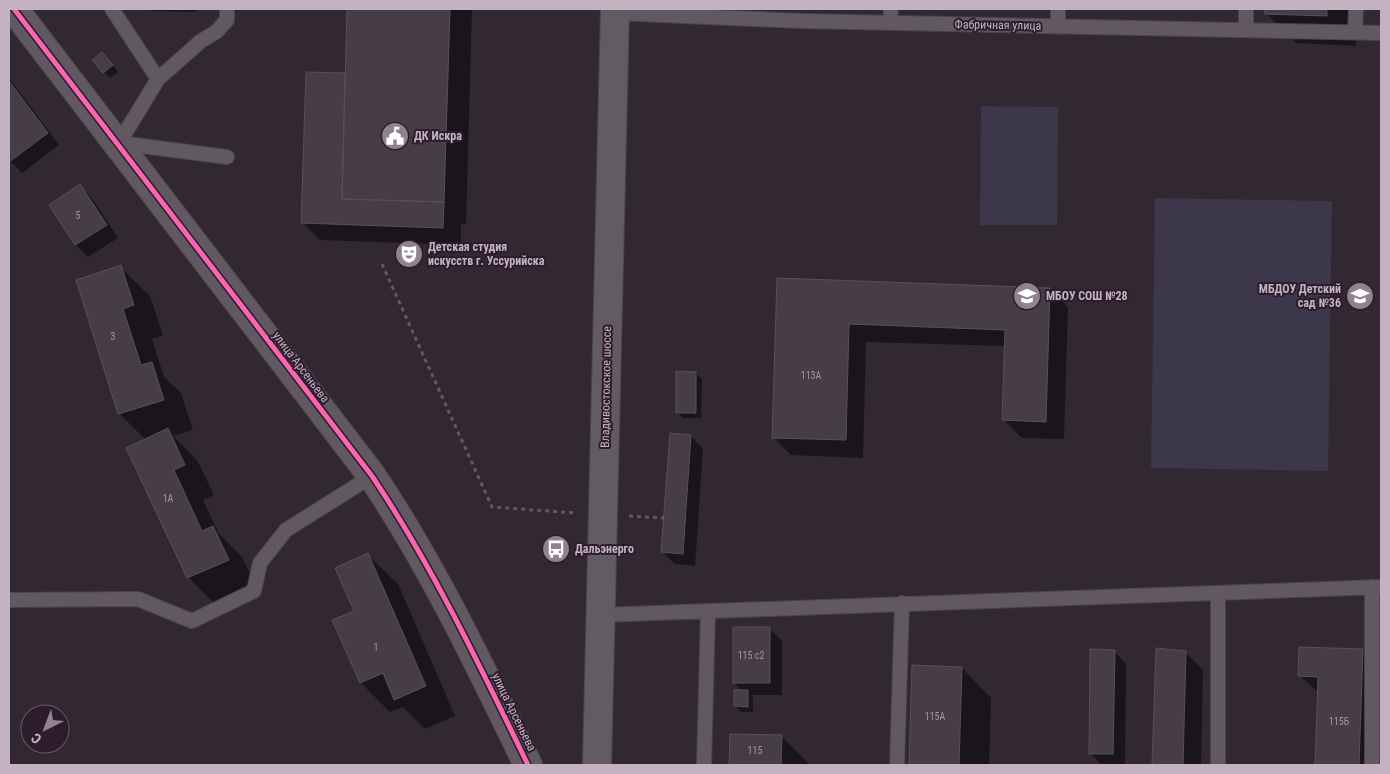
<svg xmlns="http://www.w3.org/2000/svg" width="1390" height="774" viewBox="0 0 1390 774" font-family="'Roboto Condensed',sans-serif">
<rect width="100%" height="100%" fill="#322832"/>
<path fill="#3c374a" d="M 981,106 L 1058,107 L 1057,225 L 980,225 Z
M 1155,198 L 1332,201 L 1328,471 L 1151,468 Z"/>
<path fill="#0007" d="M 148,9 L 196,9 L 196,12 L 151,11 Z
M 348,9 L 472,9 L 466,224 L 461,224 L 461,245 L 320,240 L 302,222 L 307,73 L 347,75 Z
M 1267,9 L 1358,9 L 1356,46 L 1296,43 L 1267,14 Z
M 108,60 L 118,72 L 110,78 L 104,72 Z
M 9,78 L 59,145 L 22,173 L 9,160 Z
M 80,186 L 92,198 L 118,238 L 88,257 L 76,245 L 51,205 Z
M 120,267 L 150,296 L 163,335 L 152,339 L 164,377 L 181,393 L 193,430 L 173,436 L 197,460 L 214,495 L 203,500 L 219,534 L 242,557 L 258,590 L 218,607 L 188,577 L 146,440 L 119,413 Z
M 778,280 L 1050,289 L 1068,307 L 1064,439 L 1022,438 L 1004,420 L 1006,346 L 866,342 L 863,458 L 791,455 L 773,437 Z
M 696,373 L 702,379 L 701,418 L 683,418 L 677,412 Z
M 691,436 L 703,449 L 695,566 L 675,564 L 663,552 Z
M 368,555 L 398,584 L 455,716 L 425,729 L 403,707 L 390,712 L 361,683 L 356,612 Z
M 770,629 L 782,641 L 782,695 L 751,695 L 753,697 L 753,712 L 741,712 L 735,706 L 742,691 L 734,683 Z
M 1157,650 L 1185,652 L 1203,670 L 1201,765 L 1153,765 Z
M 1362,650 L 1380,668 L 1377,765 L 1316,765 L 1319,693 L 1299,675 Z
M 1114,651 L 1126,664 L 1125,765 L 1102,765 L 1090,753 Z
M 913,666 L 962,668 L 991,698 L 989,765 L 910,765 Z
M 731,735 L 782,737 L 810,765 L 730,765 Z"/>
<path fill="#473d47" stroke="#5a505a" d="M 347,9 L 450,9 L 444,202 L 342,199 Z
M 1265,9 L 1327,9 L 1327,16 L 1265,14 Z
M 102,52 L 113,65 L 103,73 L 92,60 Z
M 306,72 L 345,73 L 342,199 L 444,202 L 443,228 L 301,223 Z
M 9,81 L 48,133 L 9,162 Z
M 80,184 L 107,225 L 75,245 L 49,205 Z
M 121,265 L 134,305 L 123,309 L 141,365 L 152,362 L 164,400 L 118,414 L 76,280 Z
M 777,278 L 1050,288 L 1046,422 L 1002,420 L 1005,330 L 849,324 L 846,440 L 772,438 Z
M 676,371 L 696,372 L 696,413 L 676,413 Z
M 168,428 L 185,465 L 174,470 L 202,531 L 213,526 L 229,560 L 187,578 L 126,448 Z
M 670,433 L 691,435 L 683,554 L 661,552 Z
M 368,553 L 426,686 L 394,700 L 383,673 L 360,683 L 332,620 L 354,611 L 335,568 Z
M 733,627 L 770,627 L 770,683 L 733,683 Z
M 1299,647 L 1363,649 L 1359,765 L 1315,765 L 1318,677 L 1298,676 Z
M 1156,648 L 1186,651 L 1183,765 L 1152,765 Z
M 1090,649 L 1115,650 L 1113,754 L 1089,754 Z
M 912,665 L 962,667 L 959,765 L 909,765 Z
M 734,690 L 748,690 L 748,707 L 734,706 Z
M 730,734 L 782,735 L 781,765 L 729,765 Z"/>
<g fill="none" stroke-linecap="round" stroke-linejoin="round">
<g stroke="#4b444b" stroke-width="16">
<path id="service" d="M 112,9 L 158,79
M 615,13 L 802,21 L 1381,33
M 890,22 L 891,9
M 1058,27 L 1058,9
M 1246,29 L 1246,9
M 1355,32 L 1356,9
M 227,157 L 119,143 L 158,79 L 201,41 L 216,32 L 227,20 L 227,9
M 1372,587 L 1372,765
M 1218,593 L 1218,765
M 9,600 L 138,599 L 192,621 L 254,591 L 260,563 L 286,530 L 372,476
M 600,615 L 1381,587
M 704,765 L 708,611
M 897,765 L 902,603"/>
</g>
<g stroke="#4b444b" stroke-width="30">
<path id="tertiary" d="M 14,9 L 372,476 C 433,567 480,666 528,765"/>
</g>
<g stroke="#4e454e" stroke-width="30">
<path id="trunk" d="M 597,765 L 615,9"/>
</g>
<path stroke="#625961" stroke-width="3" stroke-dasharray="4 4" stroke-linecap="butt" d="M 382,264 L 492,507 L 576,513
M 629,516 L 664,518"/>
<use href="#service" stroke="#615861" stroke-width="14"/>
<use href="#tertiary" stroke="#615861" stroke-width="28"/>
<use href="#trunk" stroke="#625b62" stroke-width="28"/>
<g stroke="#2d1c2c" stroke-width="8">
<path id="cycleway" d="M 14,9 L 372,476 C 433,567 480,666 528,765"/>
</g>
<use href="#cycleway" stroke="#f766af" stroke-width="5"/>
</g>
<defs>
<g id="civic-disc" transform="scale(1.4375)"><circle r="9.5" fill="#918290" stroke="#2d1c2c"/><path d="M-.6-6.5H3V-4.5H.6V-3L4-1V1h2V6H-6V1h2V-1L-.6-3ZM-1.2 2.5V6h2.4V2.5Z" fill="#fff"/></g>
<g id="theatre-disc" transform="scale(1.4375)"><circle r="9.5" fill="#918290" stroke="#2d1c2c"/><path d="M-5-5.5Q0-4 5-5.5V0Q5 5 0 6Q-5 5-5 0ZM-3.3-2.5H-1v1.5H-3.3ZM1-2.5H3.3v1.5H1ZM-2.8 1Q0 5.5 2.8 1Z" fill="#fff"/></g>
<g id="school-disc" transform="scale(1.4375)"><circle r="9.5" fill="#918290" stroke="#2d1c2c"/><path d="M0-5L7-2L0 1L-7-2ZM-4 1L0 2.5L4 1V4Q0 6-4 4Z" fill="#fff"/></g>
<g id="bus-disc" transform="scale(1.4375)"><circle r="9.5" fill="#918290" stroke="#2d1c2c"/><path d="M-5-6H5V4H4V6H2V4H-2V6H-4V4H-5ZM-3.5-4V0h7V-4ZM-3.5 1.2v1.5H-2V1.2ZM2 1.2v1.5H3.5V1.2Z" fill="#fff"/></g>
</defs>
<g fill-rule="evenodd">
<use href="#civic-disc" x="395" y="136"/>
<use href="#theatre-disc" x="409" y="254"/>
<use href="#school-disc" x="1027" y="296"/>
<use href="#school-disc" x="1360" y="296"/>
<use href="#bus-disc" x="556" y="549"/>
</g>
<g text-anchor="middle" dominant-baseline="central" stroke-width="4" stroke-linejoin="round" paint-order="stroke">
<g font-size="10" fill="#a595a4">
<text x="78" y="215">5</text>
<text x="113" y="336">3</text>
<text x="811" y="375">113А</text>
<text x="168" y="498">1А</text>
<text x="376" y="647">1</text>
<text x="751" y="655">115 с2</text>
<text x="935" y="716">115А</text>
<text x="1339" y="721">115Б</text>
<text x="755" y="750">115</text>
</g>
<g font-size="12" fill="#c4b2c3" stroke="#2d1c2c">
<text transform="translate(998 25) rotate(1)">Фабричная улица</text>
<text transform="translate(301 367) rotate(53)">улица Арсеньева</text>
<text transform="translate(606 387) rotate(-89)">Владивостокское шоссе</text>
<text transform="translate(514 712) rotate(64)">улица Арсеньева</text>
</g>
<g font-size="12" font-weight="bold" fill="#c4b2c3" stroke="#2d1c2c" text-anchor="start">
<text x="414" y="136">ДК Искра</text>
<text x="428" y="247">Детская студия<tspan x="428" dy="14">искусств г. Уссурийска</tspan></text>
<text x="1341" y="289" text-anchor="end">МБДОУ Детский<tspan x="1341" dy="14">сад №36</tspan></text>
<text x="1046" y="296">МБОУ СОШ №28</text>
<text x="575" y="549">Дальэнерго</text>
</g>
</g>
<rect width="1390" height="774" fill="none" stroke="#c4b2c3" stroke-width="20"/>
<g transform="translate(45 729) rotate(222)"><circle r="24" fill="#2d1c2c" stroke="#695868"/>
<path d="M0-4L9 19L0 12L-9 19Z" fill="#918290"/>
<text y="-8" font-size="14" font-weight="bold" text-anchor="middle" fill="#c4b2c3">С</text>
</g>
</svg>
